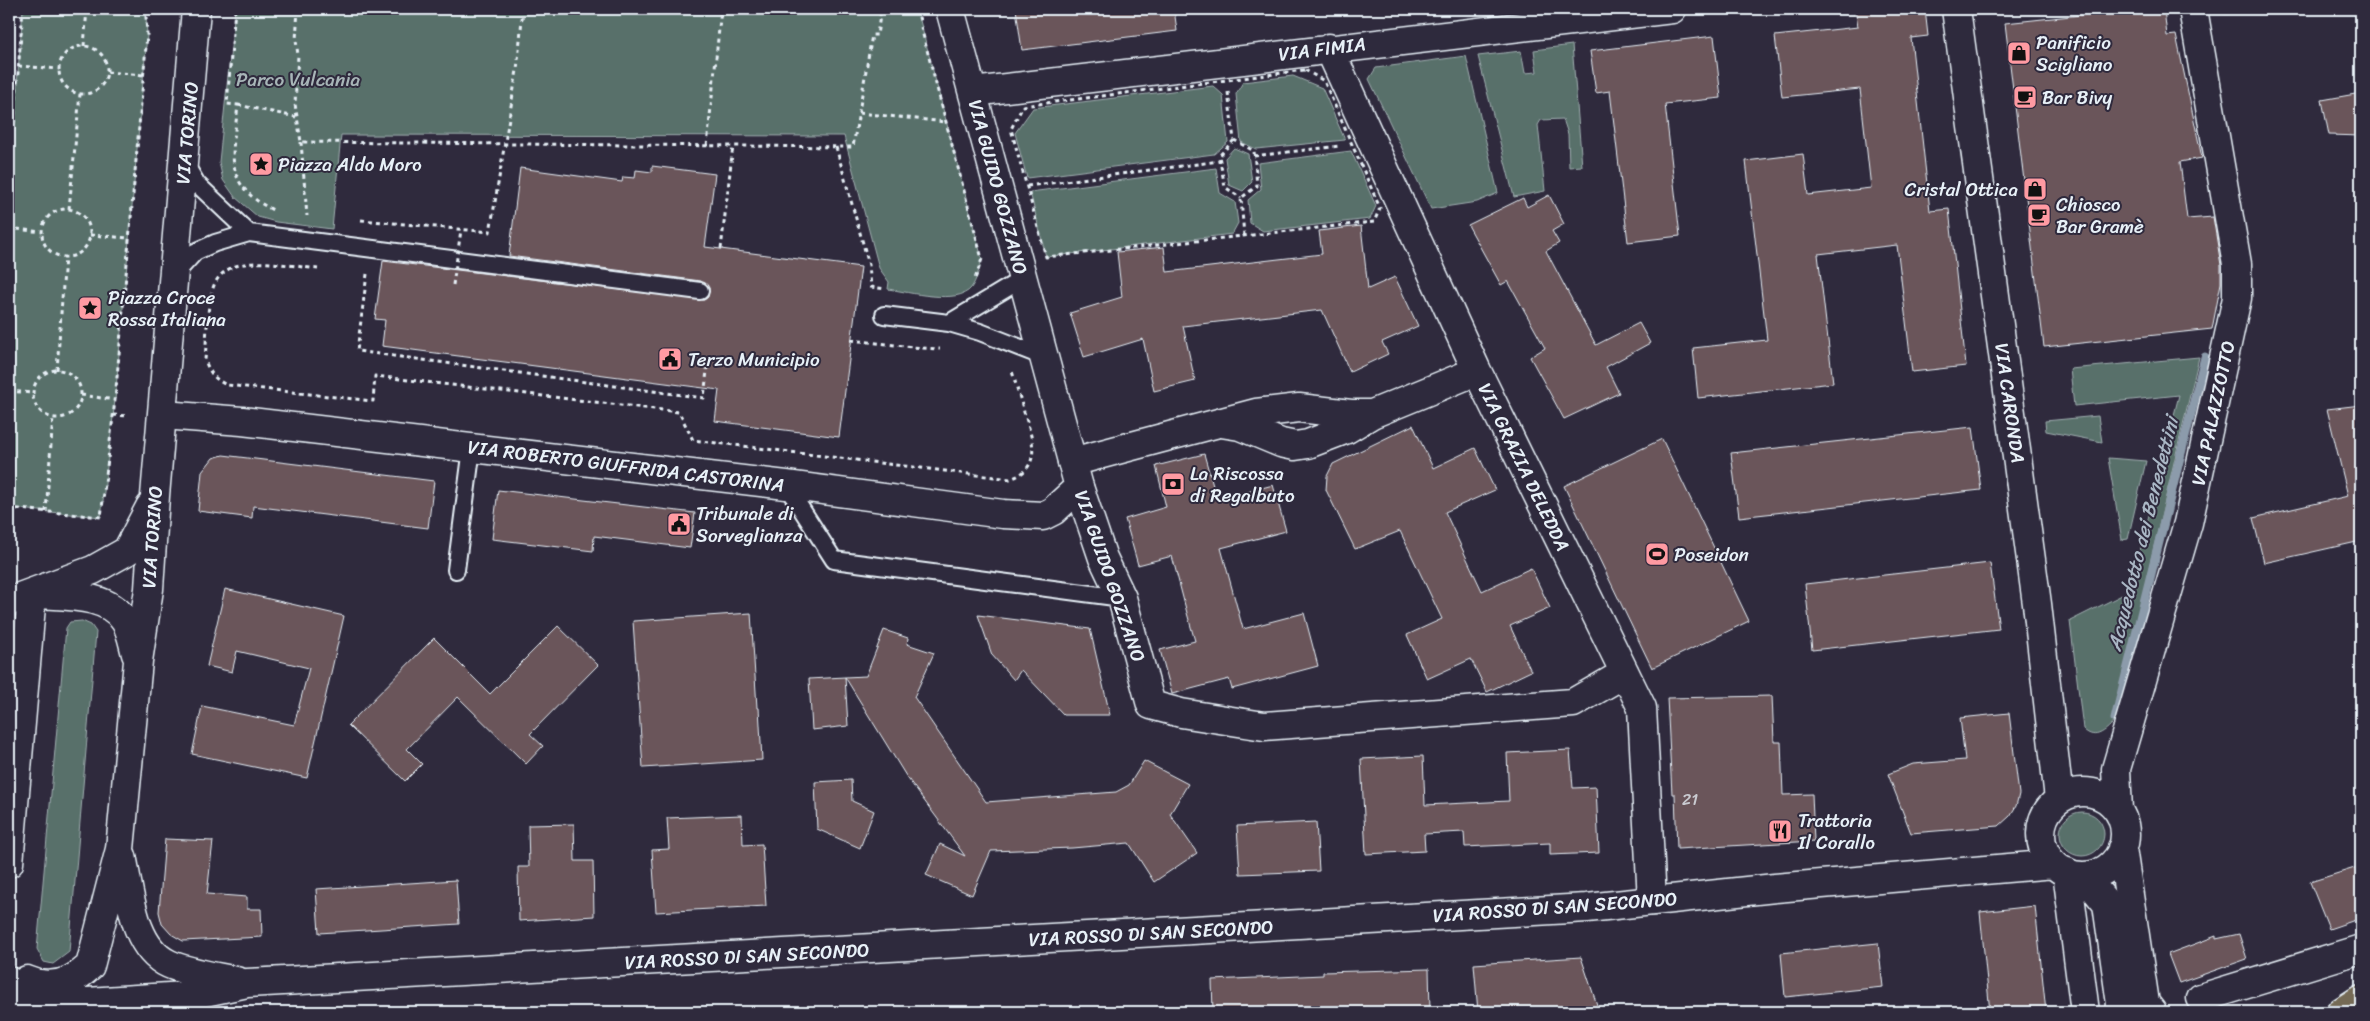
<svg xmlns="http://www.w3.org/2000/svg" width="2370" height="1021" viewBox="0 0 2370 1021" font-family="Sriracha,sans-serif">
<rect width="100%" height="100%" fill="#2f2a3d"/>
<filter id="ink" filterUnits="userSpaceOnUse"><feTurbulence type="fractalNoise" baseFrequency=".02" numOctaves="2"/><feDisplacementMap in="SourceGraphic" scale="10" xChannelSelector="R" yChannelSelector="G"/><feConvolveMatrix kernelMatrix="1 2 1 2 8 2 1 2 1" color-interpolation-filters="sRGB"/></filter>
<g filter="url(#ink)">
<path fill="#596f6a" stroke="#a0b0b1" d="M 23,9 L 141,9 L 146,17 L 147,35 L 115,400 L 101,517 L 9,508 L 9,185 Z
M 235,9 L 917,9 L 982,259 C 979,268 977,280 971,288 C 958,305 908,292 888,289 L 889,282 L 879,268 L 844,136 L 341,135 L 332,229 L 276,222 L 258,217 L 235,197 L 223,180 L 219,162 Z
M 1572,45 L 1582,166 L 1569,167 L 1568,134 L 1563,119 L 1541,120 L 1538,125 L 1545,191 L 1514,197 L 1478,56 L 1521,51 L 1525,73 L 1537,72 L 1534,50 Z
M 1466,56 L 1498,193 L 1477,202 L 1431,209 L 1369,79 L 1376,68 Z
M 1293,76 L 1322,88 L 1345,140 L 1256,149 L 1241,142 L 1236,94 L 1243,82 Z
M 1213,86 L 1223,95 L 1228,142 L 1214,154 L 1027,178 L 1015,133 L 1033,108 Z
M 1234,148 L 1248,154 L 1252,182 L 1243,191 L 1229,185 L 1225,158 Z
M 1351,151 L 1376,206 L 1370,219 L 1263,231 L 1250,223 L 1248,200 L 1261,189 L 1258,163 Z
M 1216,168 L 1220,193 L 1235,202 L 1238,223 L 1232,234 L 1046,257 L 1030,192 Z
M 2199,357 L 2112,724 C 2103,733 2094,740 2083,729 L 2070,621 L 2130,591 L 2179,395 L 2074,406 L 2070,369 Z
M 2098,416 L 2102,442 L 2046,431 L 2045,421 Z
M 2108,458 L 2146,461 L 2128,539 L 2122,540 Z
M 82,621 L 91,625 L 96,632 L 69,952 L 53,964 L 44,962 L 37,949 L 66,628 L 70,622 Z
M2060 834a22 22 0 1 1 44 0a22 22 0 1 1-44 0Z"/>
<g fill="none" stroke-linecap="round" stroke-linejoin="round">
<path stroke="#8c9bab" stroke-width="9" d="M 2115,719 L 2205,357"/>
</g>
<path fill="#6b555a" stroke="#e8f1f8" d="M 1016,9 L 1174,9 L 1177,31 L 1022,50 Z
M 1855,9 L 1925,9 L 1928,36 L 1911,38 L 1930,211 L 1949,209 L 1966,366 L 1912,372 L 1897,245 L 1818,254 L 1833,383 L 1698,398 L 1693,348 L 1767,340 L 1746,161 L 1803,154 L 1808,195 L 1871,188 L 1860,89 L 1782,97 L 1775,36 L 1858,27 Z
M 2109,9 L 2164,9 L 2167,36 L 2176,35 L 2202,158 L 2180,162 L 2187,219 L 2213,217 L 2221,265 L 2221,283 L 2212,329 L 2044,347 L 2005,23 L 2109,12 Z
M 1714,36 L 1721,98 L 1665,104 L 1680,236 L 1628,242 L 1610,91 L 1596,93 L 1590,51 Z
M 2361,93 L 2361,136 L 2329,135 L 2322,100 Z
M 652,166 L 715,174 L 705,247 L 861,267 L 839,437 L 715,421 L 719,390 L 382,346 L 385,320 L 375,319 L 383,261 L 704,300 L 708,297 L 709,288 L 701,281 L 509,256 L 520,168 L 622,182 L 623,177 L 635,178 L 636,170 L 652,172 Z
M 1549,195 L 1564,224 L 1552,231 L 1559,243 L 1546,251 L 1596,345 L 1639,323 L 1650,343 L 1606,367 L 1619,393 L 1564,419 L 1530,357 L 1545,348 L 1508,281 L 1501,285 L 1468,225 L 1523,198 L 1527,207 Z
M 1361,226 L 1368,289 L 1395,277 L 1418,326 L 1382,342 L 1388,354 L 1350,372 L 1322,310 L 1183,326 L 1195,381 L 1154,391 L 1143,339 L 1084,357 L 1070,313 L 1122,297 L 1117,252 L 1164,247 L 1167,272 L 1322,254 L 1319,231 Z
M 2361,405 L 2361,541 L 2264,563 L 2253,518 L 2348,496 L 2327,409 Z
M 1413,425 L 1433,468 L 1475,448 L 1495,490 L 1445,512 L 1482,591 L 1531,568 L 1550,608 L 1510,626 L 1531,671 L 1487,692 L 1471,659 L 1427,679 L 1407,635 L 1442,619 L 1400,531 L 1355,549 L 1326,490 L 1327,476 L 1333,464 Z
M 1973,427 L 1981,490 L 1739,517 L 1731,453 Z
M 1662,439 L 1749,621 L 1652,668 L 1564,486 Z
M 1204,454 L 1217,500 L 1273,485 L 1286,531 L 1221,548 L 1243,629 L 1304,613 L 1318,666 L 1232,689 L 1229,679 L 1172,694 L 1160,650 L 1195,641 L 1187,613 L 1172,556 L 1138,565 L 1125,519 L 1166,507 L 1156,466 Z
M 223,455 L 434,481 L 428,528 L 253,506 L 252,518 L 198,511 L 202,472 L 213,458 Z
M 498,490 L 695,513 L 690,548 L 594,536 L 593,551 L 492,539 Z
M 1990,563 L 1999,629 L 1812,650 L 1805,584 Z
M 225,589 L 344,616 L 307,778 L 192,754 L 202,706 L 294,725 L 309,668 L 237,651 L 232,672 L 207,666 Z
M 751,613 L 757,708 L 759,708 L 762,760 L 643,768 L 633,621 Z
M 978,615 L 1090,629 L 1110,715 L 1064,715 L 1021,670 L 1014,680 L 992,655 Z
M 558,626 L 598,665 L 530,734 L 543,746 L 526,764 L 458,697 L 407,749 L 422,764 L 405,781 L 348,725 L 434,638 L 490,694 Z
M 884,630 L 908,638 L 907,644 L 934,653 L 914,697 L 986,802 L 1116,792 L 1129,785 L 1144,761 L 1188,784 L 1170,814 L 1197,853 L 1154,882 L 1129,843 L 1072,848 L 991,851 L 972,895 L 926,875 L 940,844 L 965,856 L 906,776 L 845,677 L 866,676 Z
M 845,677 L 848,726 L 812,730 L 809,679 Z
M 1772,696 L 1774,742 L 1781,742 L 1783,795 L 1812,794 L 1814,841 L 1677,849 L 1675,794 L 1672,794 L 1667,698 Z
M 2009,713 L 2019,794 L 2016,806 L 2010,816 L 1999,826 L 1911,833 L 1888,774 L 1913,764 L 1965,760 L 1960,718 Z
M 1570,750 L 1573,788 L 1596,787 L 1599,853 L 1550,855 L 1550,843 L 1465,847 L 1464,832 L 1424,834 L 1425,851 L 1366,854 L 1361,759 L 1423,756 L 1425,805 L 1509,801 L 1507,753 Z
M 851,780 L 852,801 L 874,811 L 860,848 L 817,829 L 815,782 Z
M 742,815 L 743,845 L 762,844 L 766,906 L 656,912 L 652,850 L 669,849 L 667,818 Z
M 1316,822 L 1319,871 L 1240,874 L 1237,826 Z
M 574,824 L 575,861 L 593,861 L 594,916 L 519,921 L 518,867 L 529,867 L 528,825 Z
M 165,839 L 213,841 L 207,894 L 247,897 L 247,909 L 261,909 L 262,937 L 183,941 L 171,934 L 162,924 L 159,912 Z
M 2361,866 L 2361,918 L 2329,929 L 2310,882 Z
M 456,880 L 459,924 L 319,933 L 316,889 Z
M 2035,906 L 2046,1012 L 1990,1012 L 1980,912 Z
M 2239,934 L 2247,959 L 2179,983 L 2168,954 L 2216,936 L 2216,939 Z
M 1878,943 L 1883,987 L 1785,997 L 1781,953 Z
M 1581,957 L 1598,1008 L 1529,1012 L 1478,1012 L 1474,964 Z
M 1429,969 L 1430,1012 L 1213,1012 L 1212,980 L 1323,975 L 1323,972 Z"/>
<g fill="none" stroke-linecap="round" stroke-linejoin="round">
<g stroke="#e8f1f8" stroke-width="20">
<path id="service" d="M 184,162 L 197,184 L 249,233
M 175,274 L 195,252 L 215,243 L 249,233 L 700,291
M 884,315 L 949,323 L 980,332 L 1044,357
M 949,323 L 1022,279
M 786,485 L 834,560 L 1122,598
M 456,570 L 472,448"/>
</g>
<g stroke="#e8f1f8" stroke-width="31">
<path id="minor" d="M 1329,48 L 1477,371 L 1642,708 L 1652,901
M 973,92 L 1672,9
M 1221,423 L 1240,426 L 1281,443 L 1295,446 L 1308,444 L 1347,429 L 1372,414 L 1477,371
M 1072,462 L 1256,413 L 1299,408 L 1351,414 L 1372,414
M 1079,487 L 1103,558 L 1122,598 L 1151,705 L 1181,713 L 1264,726 L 1573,703 L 1625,673
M 2067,872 L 2085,1012
M 2079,876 L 2090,883 L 2107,904 L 2121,1004 L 2120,1012
M 2201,998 L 2361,949"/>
</g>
<g stroke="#e8f1f8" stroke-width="31">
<path id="tertiary" d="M 163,415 L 242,421 L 786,485 L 1003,514 L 1043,516 L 1053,511 L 1079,487 L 950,9"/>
</g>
<g stroke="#e8f1f8" stroke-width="31">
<path id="secondary" d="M 1956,9 L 2037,604 L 2059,799
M 39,594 C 66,596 109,594 125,621 C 131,630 133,644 136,654
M 9,601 L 93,570 L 127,551 L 150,507
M2041 834a42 42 0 1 1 84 0a42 42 0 1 1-84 0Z
M 2118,810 L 2116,769 L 2188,523 L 2237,298 L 2237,264 L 2193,9
M 2122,848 L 2145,1003 L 2152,1012
M 122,856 C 130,891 132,947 169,964 C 189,973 219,977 240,982
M 9,863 L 32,594
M 27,980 C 51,991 72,983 90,966 L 120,849 L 138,661 L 149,589 L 155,496 L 196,9
M 9,981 L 17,995 L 37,1005 L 186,996 L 247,983 L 1587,908 L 1775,888 L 2054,864"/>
</g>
<g stroke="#e8f1f8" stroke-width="31">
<path id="primary" d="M 2341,1012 L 2361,999"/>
</g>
<path stroke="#e8f1f8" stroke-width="3" stroke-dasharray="4 4" stroke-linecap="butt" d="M 235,9 L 227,104 L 238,105 C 233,154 221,184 273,210
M 298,9 L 296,40 L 298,55 L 295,104 L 301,142 L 849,147 L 853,147 L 872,35 L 877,35 L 881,9
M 917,9 L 920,21
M 2224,13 L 2275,9
M 921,27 L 982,259 L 975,279
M 84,46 L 87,9
M59 70a24 24 0 1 1 48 0a24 24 0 1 1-48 0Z
M 18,66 L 59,69
M 1305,70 L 1324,81 L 1380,208 L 1374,222 L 1046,257 L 1011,129 L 1023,106 Z
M 107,72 L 144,75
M 1228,92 L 1234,140 L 1254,151 L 1257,186 L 1241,198 L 1244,236
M 238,105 L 296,117
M 859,113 L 946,122
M 1234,140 L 1219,156 L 1225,187 L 1241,198
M 301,142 L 307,216
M 707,146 L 721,9
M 836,147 L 869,265 L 871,287 L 885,289
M 1254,156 L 1340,146
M 1027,186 L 1220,161
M 9,187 L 23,9
M 69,209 L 80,94
M42 233a24 24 0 1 1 48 0a24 24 0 1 1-48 0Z
M 361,220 L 490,232 L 517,70 L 523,9
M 9,228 L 42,232
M 90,235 L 129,238
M 721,249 L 733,146
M 318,269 C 288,266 226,249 213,288 C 206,310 207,337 205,360 C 209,372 215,380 227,385 L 373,401 L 375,376 L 679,412 L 693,440 L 1010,479 C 1044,468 1032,437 1024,412 C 1020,398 1016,385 1012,371
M 367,274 L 357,351 L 704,398 L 708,361
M 851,340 L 922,348 L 940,349
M 57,370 L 65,257
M33 394a24 24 0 1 1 48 0a24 24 0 1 1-48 0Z
M 9,391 L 33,393
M 81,395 L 115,400
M 113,415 L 127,416
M 9,508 L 101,517 L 115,400 L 147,35 L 146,17 L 141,9
M 46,512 L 53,417"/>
<use href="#service" stroke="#2f2a3d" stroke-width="16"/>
<use href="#minor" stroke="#2f2a3d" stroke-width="28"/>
<use href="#tertiary" stroke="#2f2a3d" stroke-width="28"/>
<use href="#secondary" stroke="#2f2a3d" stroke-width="28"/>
<use href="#primary" stroke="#756a55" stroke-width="28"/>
<path stroke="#e8f1f8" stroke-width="3" stroke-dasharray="4 4" stroke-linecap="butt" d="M 453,285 L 461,230"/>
</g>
</g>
<defs>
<g id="shop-square" transform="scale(1.25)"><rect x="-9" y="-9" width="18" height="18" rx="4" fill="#ff9aa2" stroke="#2f2a3d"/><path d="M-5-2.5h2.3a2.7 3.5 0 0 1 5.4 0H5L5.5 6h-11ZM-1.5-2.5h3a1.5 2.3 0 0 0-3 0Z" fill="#111"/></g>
<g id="cafe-square" transform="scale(1.25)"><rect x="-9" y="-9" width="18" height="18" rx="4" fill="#ff9aa2" stroke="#2f2a3d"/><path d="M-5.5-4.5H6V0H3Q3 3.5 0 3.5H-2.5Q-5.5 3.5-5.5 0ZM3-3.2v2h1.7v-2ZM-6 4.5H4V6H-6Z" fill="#111"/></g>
<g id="sight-square" transform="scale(1.25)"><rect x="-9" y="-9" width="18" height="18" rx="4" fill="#ff9aa2" stroke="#2f2a3d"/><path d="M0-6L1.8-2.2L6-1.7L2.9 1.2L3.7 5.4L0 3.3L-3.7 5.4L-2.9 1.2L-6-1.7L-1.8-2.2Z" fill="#111"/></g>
<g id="civic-square" transform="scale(1.25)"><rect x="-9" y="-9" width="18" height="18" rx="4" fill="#ff9aa2" stroke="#2f2a3d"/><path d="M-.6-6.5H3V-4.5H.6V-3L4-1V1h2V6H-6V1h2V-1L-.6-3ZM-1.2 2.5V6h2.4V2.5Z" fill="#111"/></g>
<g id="bank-square" transform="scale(1.25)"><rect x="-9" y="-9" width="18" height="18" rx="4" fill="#ff9aa2" stroke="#2f2a3d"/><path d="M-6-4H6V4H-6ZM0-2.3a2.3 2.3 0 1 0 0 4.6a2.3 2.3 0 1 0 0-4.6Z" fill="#111"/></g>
<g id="stadium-square" transform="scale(1.25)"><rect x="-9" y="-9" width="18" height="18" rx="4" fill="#ff9aa2" stroke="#2f2a3d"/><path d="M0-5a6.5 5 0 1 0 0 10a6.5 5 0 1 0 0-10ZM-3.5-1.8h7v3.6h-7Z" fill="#111"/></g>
<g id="restaurant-square" transform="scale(1.25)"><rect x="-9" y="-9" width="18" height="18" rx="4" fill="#ff9aa2" stroke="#2f2a3d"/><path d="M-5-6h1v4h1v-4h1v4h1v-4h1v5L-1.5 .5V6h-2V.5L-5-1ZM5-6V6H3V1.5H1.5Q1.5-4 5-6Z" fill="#111"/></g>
</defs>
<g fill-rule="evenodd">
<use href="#shop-square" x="2019" y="53"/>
<use href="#cafe-square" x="2025" y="97"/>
<use href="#sight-square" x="261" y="164"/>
<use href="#shop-square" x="2035" y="189"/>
<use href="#cafe-square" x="2039" y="215"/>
<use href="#sight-square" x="90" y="308"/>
<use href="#civic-square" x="670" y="359"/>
<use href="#bank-square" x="1173" y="484"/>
<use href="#civic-square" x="679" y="524"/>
<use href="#stadium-square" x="1657" y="554"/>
<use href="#restaurant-square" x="1780" y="831"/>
</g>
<g text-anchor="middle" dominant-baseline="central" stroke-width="4" stroke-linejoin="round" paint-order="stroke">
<g font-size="16" fill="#c9cad0">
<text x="1690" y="799">21</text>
</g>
<g font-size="19" fill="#e8f1f8" stroke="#2f2a3d" text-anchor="start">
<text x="2036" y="42">Panificio<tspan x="2036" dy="22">Scigliano</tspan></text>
<text x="2042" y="97">Bar Bivy</text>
<text x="278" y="164">Piazza Aldo Moro</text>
<text x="2018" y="189" text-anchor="end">Cristal Ottica</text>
<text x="2056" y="204">Chiosco<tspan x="2056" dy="22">Bar Gramè</tspan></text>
<text x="108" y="297">Piazza Croce<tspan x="108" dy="22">Rossa Italiana</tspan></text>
<text x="688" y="359">Terzo Municipio</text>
<text x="1190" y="473">La Riscossa<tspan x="1190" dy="22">di Regalbuto</tspan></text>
<text x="696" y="513">Tribunale di<tspan x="696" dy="22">Sorveglianza</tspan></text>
<text x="1674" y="554">Poseidon</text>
<text x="1798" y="820">Trattoria<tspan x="1798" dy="22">Il Corallo</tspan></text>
</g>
<g font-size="19" fill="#e8f1f8" stroke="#2f2a3d">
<text transform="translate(1322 49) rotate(-7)">VIA FIMIA</text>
<text transform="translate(187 133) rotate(-85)">VIA TORINO</text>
<text transform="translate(998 187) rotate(75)">VIA GUIDO GOZZANO</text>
<text transform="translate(2010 403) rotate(82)">VIA CARONDA</text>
<text transform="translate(2213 413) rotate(-78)">VIA PALAZZOTTO</text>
<text transform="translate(626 466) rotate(7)">VIA ROBERTO GIUFFRIDA CASTORINA</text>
<text transform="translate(1524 467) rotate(64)">VIA GRAZIA DELEDDA</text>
<text transform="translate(152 537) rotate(-86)">VIA TORINO</text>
<text transform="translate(1110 576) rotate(71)">VIA GUIDO GOZZANO</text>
<text transform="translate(1555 907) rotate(-4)">VIA ROSSO DI SAN SECONDO</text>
<text transform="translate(1151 933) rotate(-3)">VIA ROSSO DI SAN SECONDO</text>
<text transform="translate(747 956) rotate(-3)">VIA ROSSO DI SAN SECONDO</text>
</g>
<g font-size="19" fill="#a8b6b8" stroke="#2f2a3d">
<text x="298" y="79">Parco Vulcania</text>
</g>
<g font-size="20" font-style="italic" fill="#aab7c5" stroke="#2f2a3d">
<text transform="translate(2143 534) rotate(-76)">Acquedotto dei Benedettini</text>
</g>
</g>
<rect width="2370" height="1021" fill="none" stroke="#2f2a3d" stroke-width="30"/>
<rect x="15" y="15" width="2340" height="991" fill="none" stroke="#e8f1f8" stroke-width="2" filter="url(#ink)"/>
</svg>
